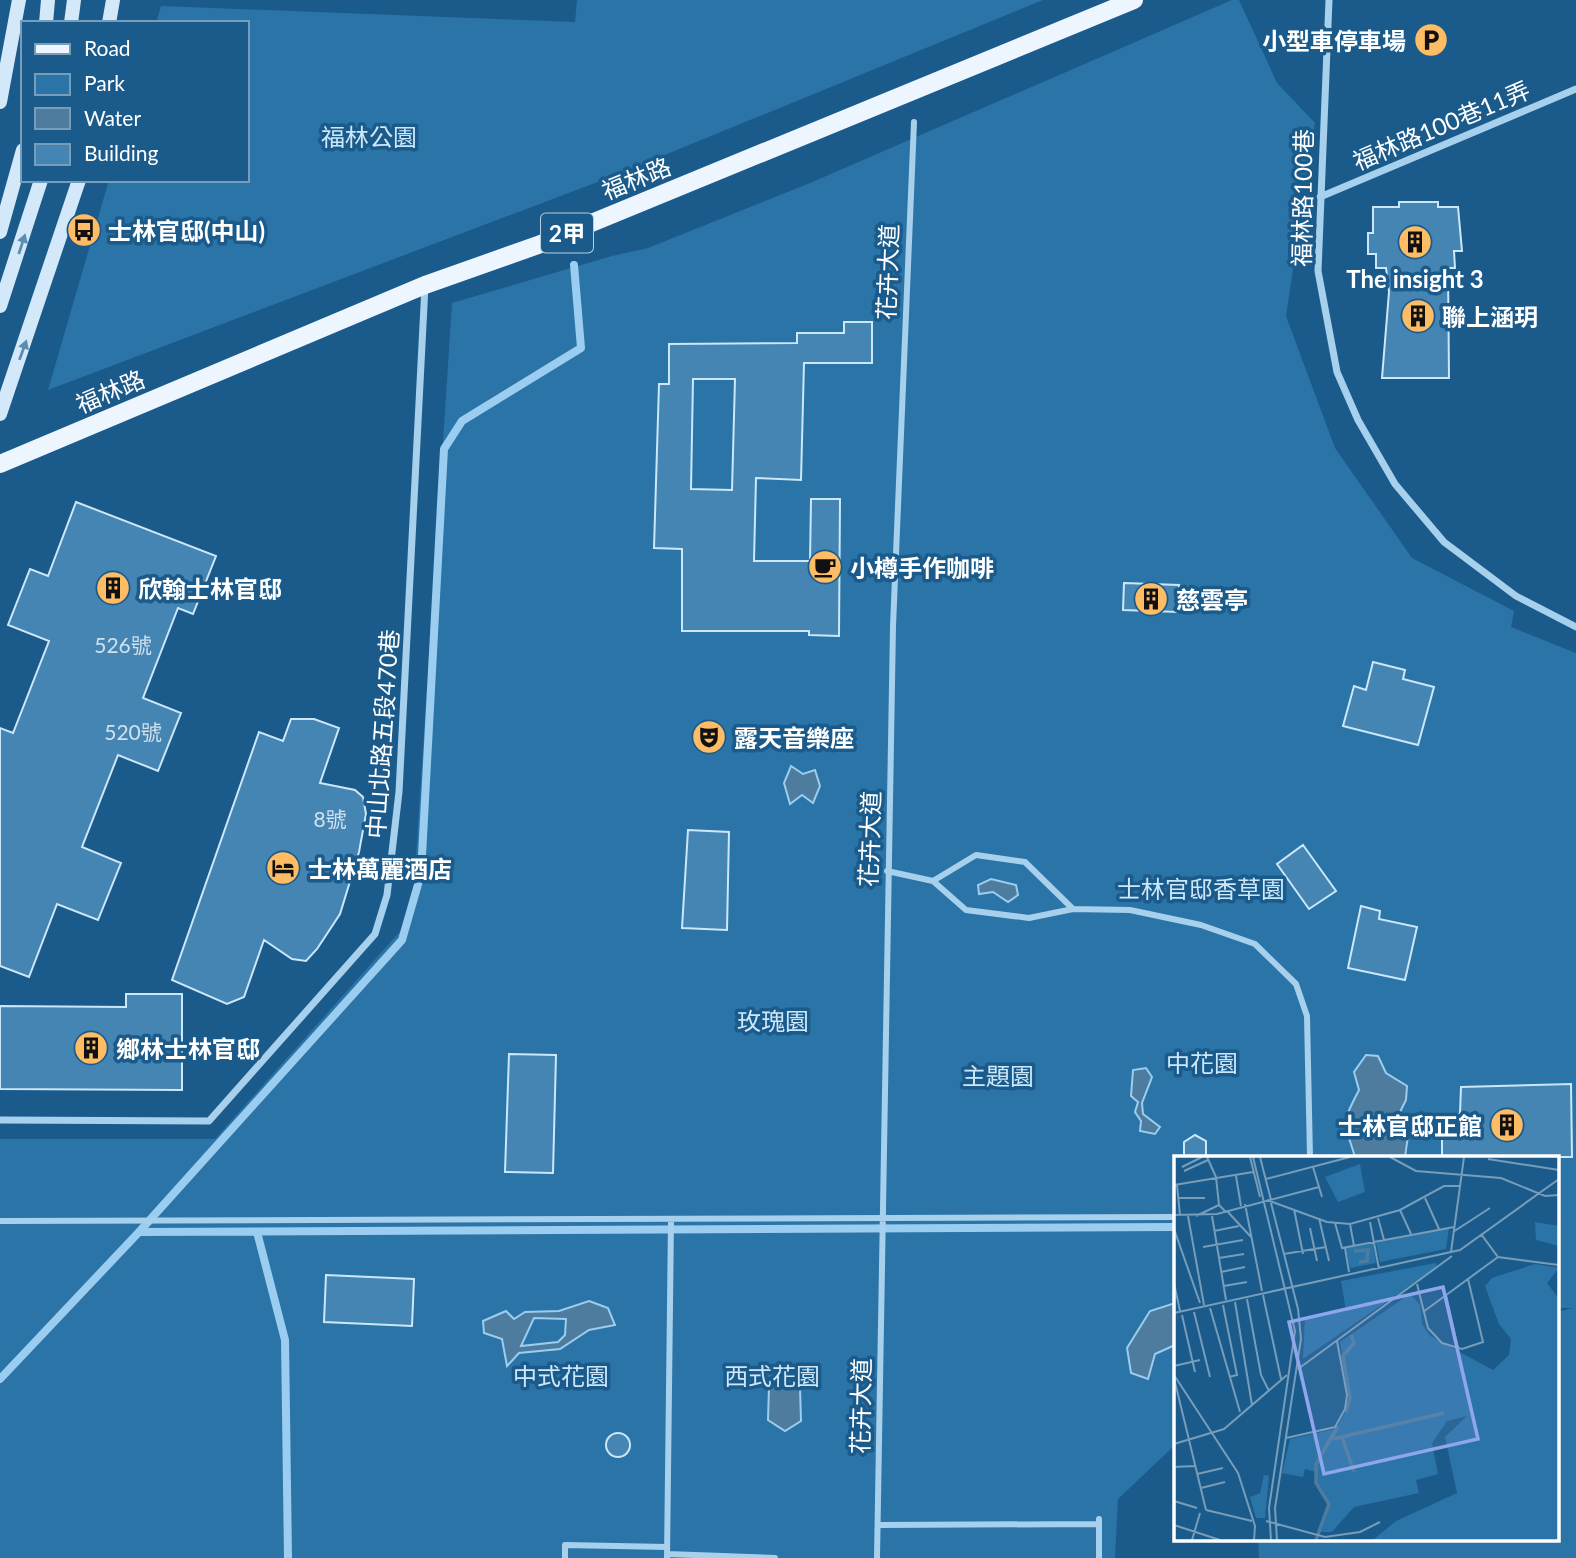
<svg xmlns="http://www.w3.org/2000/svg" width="1576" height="1558" viewBox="0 0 1576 1558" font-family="Lato,'Noto Sans TC',sans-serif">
<rect width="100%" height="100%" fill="#1b5b8b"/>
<path fill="#2b74a7" d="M 577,0 L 1043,0 L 616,175 L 48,390 L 109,180 L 247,180 L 247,23 L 156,23 L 161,6 L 575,22 Z
M 1232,0 L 1239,0 L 1277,83 L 1315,123 L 1286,316 L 1335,448 L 1412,558 L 1514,611 L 1511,627 L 1576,653 L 1576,1558 L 1259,1558 L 1258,1539 L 1557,1539 L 1557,1312 L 1573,1308 L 1557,1308 L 1557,1157 L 1175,1157 L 1175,1445 L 1118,1499 L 1115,1558 L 0,1558 L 0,1139 L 215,1139 L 412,918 L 452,303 L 612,256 L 648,248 L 810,183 Z"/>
<path fill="#4e7c9e" stroke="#9acdef" stroke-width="2" fill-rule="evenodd" d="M 791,766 L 803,774 L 815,770 L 820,786 L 813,803 L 802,795 L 790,804 L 784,783 Z
M 991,879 L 1016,885 L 1018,895 L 1008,902 L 993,892 L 979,894 L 978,885 Z
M 1366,1055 L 1378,1056 L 1386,1073 L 1407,1086 L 1406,1100 L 1397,1118 L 1408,1136 L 1405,1157 L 1355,1157 C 1344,1120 1340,1126 1359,1090 L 1354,1072 Z
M 1146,1068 L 1152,1077 L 1142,1103 L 1143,1114 L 1160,1127 L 1155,1134 L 1140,1131 L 1141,1121 L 1135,1112 L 1138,1102 L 1131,1096 L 1133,1070 Z
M 589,1301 L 608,1308 L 615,1325 L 589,1330 L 560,1349 L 519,1353 L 507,1366 L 502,1339 L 484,1333 L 483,1321 L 506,1311 L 514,1319 L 525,1312 L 559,1311 ZM 534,1318 L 566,1319 L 565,1335 L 558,1342 L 521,1346 Z
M 1175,1303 L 1175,1345 L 1155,1354 L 1148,1379 L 1131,1373 L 1127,1348 L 1150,1311 Z
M 786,1379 L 800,1387 L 801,1421 L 785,1431 L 768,1420 L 769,1387 Z"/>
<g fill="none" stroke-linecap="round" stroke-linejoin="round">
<path stroke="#9acdef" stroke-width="8" d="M 139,1232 L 1175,1227
M 257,1232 L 285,1340 L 288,1558
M 0,1379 L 139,1232 L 402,940 L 421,874 L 444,449 L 462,421 L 581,348 L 574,265"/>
</g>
<path fill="#4485b3" stroke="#cce7f9" stroke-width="2" fill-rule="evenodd" d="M 1399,202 L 1438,202 L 1438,207 L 1458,207 L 1462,251 L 1454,251 L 1455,268 L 1448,268 L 1449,378 L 1382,378 L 1389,292 L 1386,268 L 1376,268 L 1376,254 L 1368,254 L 1368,233 L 1373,233 L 1373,207 L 1399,207 Z
M 844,322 L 872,322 L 872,363 L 804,363 L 801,480 L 756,478 L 754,561 L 810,561 L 811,499 L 840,499 L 839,636 L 809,635 L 809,631 L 682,631 L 682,549 L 654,548 L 659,384 L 669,384 L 669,344 L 797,343 L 797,333 L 844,333 ZM 693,379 L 735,379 L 732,490 L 691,489 Z
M 76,502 L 216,556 L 193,614 L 178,608 L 143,698 L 181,713 L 158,771 L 118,755 L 82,847 L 121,863 L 98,920 L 57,904 L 29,977 L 0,966 L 0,728 L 13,733 L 49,641 L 8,625 L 30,569 L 48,576 Z
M 1124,583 L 1179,585 L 1178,612 L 1123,610 Z
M 1373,662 L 1405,670 L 1403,679 L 1434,687 L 1418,745 L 1343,726 L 1354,686 L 1366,690 Z
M 291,719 L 314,719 L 339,728 L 320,783 L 355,790 L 363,797 L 366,814 L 359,852 L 340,914 L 317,949 L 306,961 L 292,959 L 264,940 L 244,997 L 227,1004 L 172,980 L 259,732 L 283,741 Z
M 688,830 L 729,832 L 727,930 L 682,928 Z
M 1303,845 L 1336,891 L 1309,909 L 1277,864 Z
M 1361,906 L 1380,911 L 1379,919 L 1417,927 L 1405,980 L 1348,968 Z
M 126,994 L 182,994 L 182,1090 L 0,1089 L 0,1006 L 126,1007 Z
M 509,1054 L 556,1055 L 553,1173 L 505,1172 Z
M 1571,1084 L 1572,1157 L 1442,1157 L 1442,1114 L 1460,1114 L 1461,1087 Z
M 1195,1135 L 1206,1141 L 1206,1157 L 1184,1157 L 1184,1142 Z
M 326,1275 L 414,1279 L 412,1326 L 324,1322 Z
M606 1445a12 12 0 1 1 24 0a12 12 0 1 1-24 0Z"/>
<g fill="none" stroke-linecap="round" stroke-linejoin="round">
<path stroke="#a7d0ed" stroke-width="6" d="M 887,871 L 933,881 L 966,910 L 1029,918 L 1073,909 L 1130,910 L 1201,925 L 1255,944 L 1296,984 L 1307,1016 L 1310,1157
M 933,881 L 976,855 L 1025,862 L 1073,909
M 0,1221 L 1175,1217
M 878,1525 L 1099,1524 L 1099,1519
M 667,1554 L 775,1558
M 565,1558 L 565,1545 L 667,1547
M 667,1558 L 671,1220
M 877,1558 L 893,626 L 914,122
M 1099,1558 L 1099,1524"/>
<path stroke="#a7d0ed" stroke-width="7" d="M 1329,0 L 1318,271 L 1337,372 L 1358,420 L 1395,484 L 1444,542 L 1516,596 L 1576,627
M 1320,197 L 1576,89
M 0,1120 L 209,1121 L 375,934 L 387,895 L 399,792 L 425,286"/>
<path stroke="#d3e9f9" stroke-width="14" d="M 46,23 L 48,0
M 71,23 L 74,0
M 109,23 L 113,0
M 0,102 L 19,0
M 0,232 L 23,150
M 0,306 L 41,180
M 0,414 L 79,180"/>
<path stroke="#edf6ff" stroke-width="18" d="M 0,464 L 425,285 L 538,245 L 1134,0"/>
</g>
<defs><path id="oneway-solid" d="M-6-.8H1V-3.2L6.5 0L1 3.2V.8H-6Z" transform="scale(1.75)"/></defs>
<g fill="#5b8db2">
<use href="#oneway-solid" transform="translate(22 244) rotate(-72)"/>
<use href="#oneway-solid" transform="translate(23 350) rotate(-70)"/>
</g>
<defs>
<g id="parking-disc" transform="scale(1.75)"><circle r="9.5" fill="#febc64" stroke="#1b5b8b"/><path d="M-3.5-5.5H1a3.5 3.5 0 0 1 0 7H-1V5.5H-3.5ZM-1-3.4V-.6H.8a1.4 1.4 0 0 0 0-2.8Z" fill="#111"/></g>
<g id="bus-disc" transform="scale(1.75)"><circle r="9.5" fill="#febc64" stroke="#1b5b8b"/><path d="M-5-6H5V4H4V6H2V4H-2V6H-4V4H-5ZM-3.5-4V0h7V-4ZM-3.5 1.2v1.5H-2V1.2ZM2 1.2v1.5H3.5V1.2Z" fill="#111"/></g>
<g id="building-disc" transform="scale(1.75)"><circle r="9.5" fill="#febc64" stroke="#1b5b8b"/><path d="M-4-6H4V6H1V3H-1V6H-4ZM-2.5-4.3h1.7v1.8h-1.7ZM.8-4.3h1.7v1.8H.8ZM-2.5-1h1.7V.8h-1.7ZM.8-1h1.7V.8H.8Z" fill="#111"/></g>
<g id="cafe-disc" transform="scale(1.75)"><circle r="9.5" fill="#febc64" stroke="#1b5b8b"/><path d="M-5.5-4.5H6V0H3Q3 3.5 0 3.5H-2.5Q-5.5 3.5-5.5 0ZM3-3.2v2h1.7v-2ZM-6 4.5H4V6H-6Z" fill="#111"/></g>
<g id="theatre-disc" transform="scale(1.75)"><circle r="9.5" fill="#febc64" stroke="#1b5b8b"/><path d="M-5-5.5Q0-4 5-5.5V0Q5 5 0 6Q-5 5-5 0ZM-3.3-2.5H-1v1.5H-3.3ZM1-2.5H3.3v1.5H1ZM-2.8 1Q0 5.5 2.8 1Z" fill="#111"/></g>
<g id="hotel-disc" transform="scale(1.75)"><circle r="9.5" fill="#febc64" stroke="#1b5b8b"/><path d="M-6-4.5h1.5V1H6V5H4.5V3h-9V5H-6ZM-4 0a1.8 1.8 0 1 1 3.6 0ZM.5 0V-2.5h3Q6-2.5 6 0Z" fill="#111"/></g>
</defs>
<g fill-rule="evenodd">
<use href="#parking-disc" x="1431" y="40"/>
<use href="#bus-disc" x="84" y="230"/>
<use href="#building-disc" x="1415" y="242"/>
<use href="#building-disc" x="1418" y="316"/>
<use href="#cafe-disc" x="825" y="567"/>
<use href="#building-disc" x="113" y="588"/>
<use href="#building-disc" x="1151" y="599"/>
<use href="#theatre-disc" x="709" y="737"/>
<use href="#hotel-disc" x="283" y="868"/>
<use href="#building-disc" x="91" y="1048"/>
<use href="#building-disc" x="1507" y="1125"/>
</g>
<g text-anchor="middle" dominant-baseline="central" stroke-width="7" stroke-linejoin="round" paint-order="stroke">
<g font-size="21" fill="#d0e0ec">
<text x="123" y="644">526號</text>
<text x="133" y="731">520號</text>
<text x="330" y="818">8號</text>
</g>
<rect fill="#1b5b8b" stroke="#bbcedc" stroke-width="2" x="541" y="213.5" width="52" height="39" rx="5"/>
<g font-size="23" font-weight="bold" fill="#fff">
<text x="567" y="233">2甲</text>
</g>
<g font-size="24" font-weight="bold" fill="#fff" stroke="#1b5b8b" text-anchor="start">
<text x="1406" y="40" text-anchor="end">小型車停車場</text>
<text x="108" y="230">士林官邸(中山)</text>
<text x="1415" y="278" text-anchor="middle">The insight 3</text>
<text x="1442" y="316">聯上涵玥</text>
<text x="850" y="567">小樽手作咖啡</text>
<text x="138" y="588">欣翰士林官邸</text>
<text x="1176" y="599">慈雲亭</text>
<text x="734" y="737">露天音樂座</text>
<text x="308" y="868">士林萬麗酒店</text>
<text x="116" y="1048">鄉林士林官邸</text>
<text x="1482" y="1125" text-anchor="end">士林官邸正館</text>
</g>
<g font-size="24" fill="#fff" stroke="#1b5b8b">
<text transform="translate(1441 125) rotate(-23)">福林路100巷11弄</text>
<text transform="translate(636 178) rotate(-22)">福林路</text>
<text transform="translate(1302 198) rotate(-89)">福林路100巷</text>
<text transform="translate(887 272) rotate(-88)">花卉大道</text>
<text transform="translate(110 391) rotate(-23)">福林路</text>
<text transform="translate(382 734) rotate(-86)">中山北路五段470巷</text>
<text transform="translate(869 839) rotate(-88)">花卉大道</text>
<text transform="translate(860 1406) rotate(-89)">花卉大道</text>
</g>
<g font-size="24" fill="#cce7f9" stroke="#1b5b8b">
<text x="369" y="136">福林公園</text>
<text x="1201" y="888">士林官邸香草園</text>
<text x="773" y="1020">玫瑰園</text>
<text x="1202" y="1062">中花園</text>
<text x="998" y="1075">主題園</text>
<text x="561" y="1375">中式花園</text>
<text x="772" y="1375">西式花園</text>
</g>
</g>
<g transform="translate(1174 1156)">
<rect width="385" height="385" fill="#1b5b8b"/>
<path d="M 186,8 L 191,36 L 164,46 L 151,21 ZM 361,66 L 385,70 L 385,90 L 362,84 ZM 275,72 L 272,93 L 206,106 L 202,87 ZM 199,87 L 202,107 L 176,112 L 172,92 ZM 262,107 L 263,111 L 129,203 L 131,163 L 172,155 L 167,125 ZM 361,108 L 385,112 L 373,127 L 385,143 L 385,384 L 199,384 L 222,365 L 283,337 L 271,281 L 293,260 L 273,265 L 258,287 L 264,318 L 242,324 L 245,337 L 180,351 L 158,376 L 147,376 L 156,347 L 143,328 L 142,316 L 131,313 L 129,321 L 108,317 L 116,283 L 162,273 L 176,247 L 166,186 L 236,138 L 246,149 L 248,168 L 256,180 L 319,214 L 335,199 L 337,183 L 325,168 L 311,130 L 318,122 ZM 90,319 L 95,320 L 91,362 L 82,362 L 76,341 L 86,337 Z" fill="#2b74a7"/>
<path fill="none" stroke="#4e7c9e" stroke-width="3.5" d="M 180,95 L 194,94 L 193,105 L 185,106M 172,256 L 176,242 L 169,200 L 180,187 L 177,179M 168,281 L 180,316M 159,283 L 270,257M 142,384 L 155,348 L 142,327 L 142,308 L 164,270"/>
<path fill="none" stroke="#769db9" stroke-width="2" d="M 33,1 L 42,21 L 45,49 L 52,56M 76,1 L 86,41M 79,1 L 121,175 L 95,352 L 97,384M 86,1 L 97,44M 216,1 L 242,15 L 327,22 L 371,40 L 385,39M 314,3 L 385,14M 8,11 L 28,1M 139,11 L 148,41M 10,15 L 34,4M 62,20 L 67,50M 92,23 L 176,1M 0,29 L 79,16M 3,29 L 6,59M 4,42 L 31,42M 251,42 L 265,73M 93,44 L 153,66 L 176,68 L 226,54 L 270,30 L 286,30M 97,47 L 124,153 L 127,183 L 101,352 L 103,384M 71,48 L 88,135M 120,53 L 129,98M 226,54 L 237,78M 53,55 L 77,81M 0,59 L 43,58 L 145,31M 14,60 L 30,149M 22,60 L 45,49M 38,60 L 52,144M 145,62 L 155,105M 204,62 L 210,84M 196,66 L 205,113M 161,67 L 168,92 L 280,71M 176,68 L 180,90M 136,72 L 143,105M 0,73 L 26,147M 40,75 L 65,70M 279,76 L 316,52M 307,78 L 324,101 L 385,109M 29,91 L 69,84M 171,92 L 175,116M 277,96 L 290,1M 110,98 L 152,91M 45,102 L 70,98M 47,116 L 71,111M 0,127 L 6,155M 243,128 L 254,172 L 268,187 L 288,193 L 309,186 L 294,123M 50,130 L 73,126M 89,139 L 107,223M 272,139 L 284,192M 73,143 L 87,219 L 95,235M 61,146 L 78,249M 49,149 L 63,219 L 55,221M 36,152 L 66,256M 20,156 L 36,221M 249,156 L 324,101M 0,157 L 286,94 L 385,23M 8,159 L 21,216M 0,210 L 26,204M 124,213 L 278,100M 0,219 L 64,317 L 81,370 L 80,384M 0,222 L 32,354M 112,282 L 161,271 L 171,253 L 173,239 L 163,185M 0,288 L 50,273 L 113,219M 0,311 L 21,310M 23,318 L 49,312M 27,332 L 51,326M 0,345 L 23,352M 32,354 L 78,365M 92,365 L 151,381 L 186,376 L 206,366M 0,369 L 46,384M 18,384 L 26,357"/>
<path fill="#8ea6ec" fill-opacity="0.15" stroke="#8ea6ec" stroke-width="3.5" d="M 269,131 L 304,283 L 150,318 L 115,166 Z"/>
<rect width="385" height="385" fill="none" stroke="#fff" stroke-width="3.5"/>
</g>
<rect x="21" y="21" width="228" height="161" fill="#1b5b8b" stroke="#769db9" stroke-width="2"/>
<rect x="35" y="44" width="35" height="10" fill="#edf6ff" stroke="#769db9" stroke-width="2"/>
<text x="84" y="56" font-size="21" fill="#ffffff">Road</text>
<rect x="35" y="74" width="35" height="21" fill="#2b74a7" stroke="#769db9" stroke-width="2"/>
<text x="84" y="91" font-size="21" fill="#ffffff">Park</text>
<rect x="35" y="108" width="35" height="21" fill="#4e7c9e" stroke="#769db9" stroke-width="2"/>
<text x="84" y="126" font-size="21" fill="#ffffff">Water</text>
<rect x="35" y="144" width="35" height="21" fill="#4485b3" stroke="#769db9" stroke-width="2"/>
<text x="84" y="161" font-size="21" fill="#ffffff">Building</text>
</svg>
